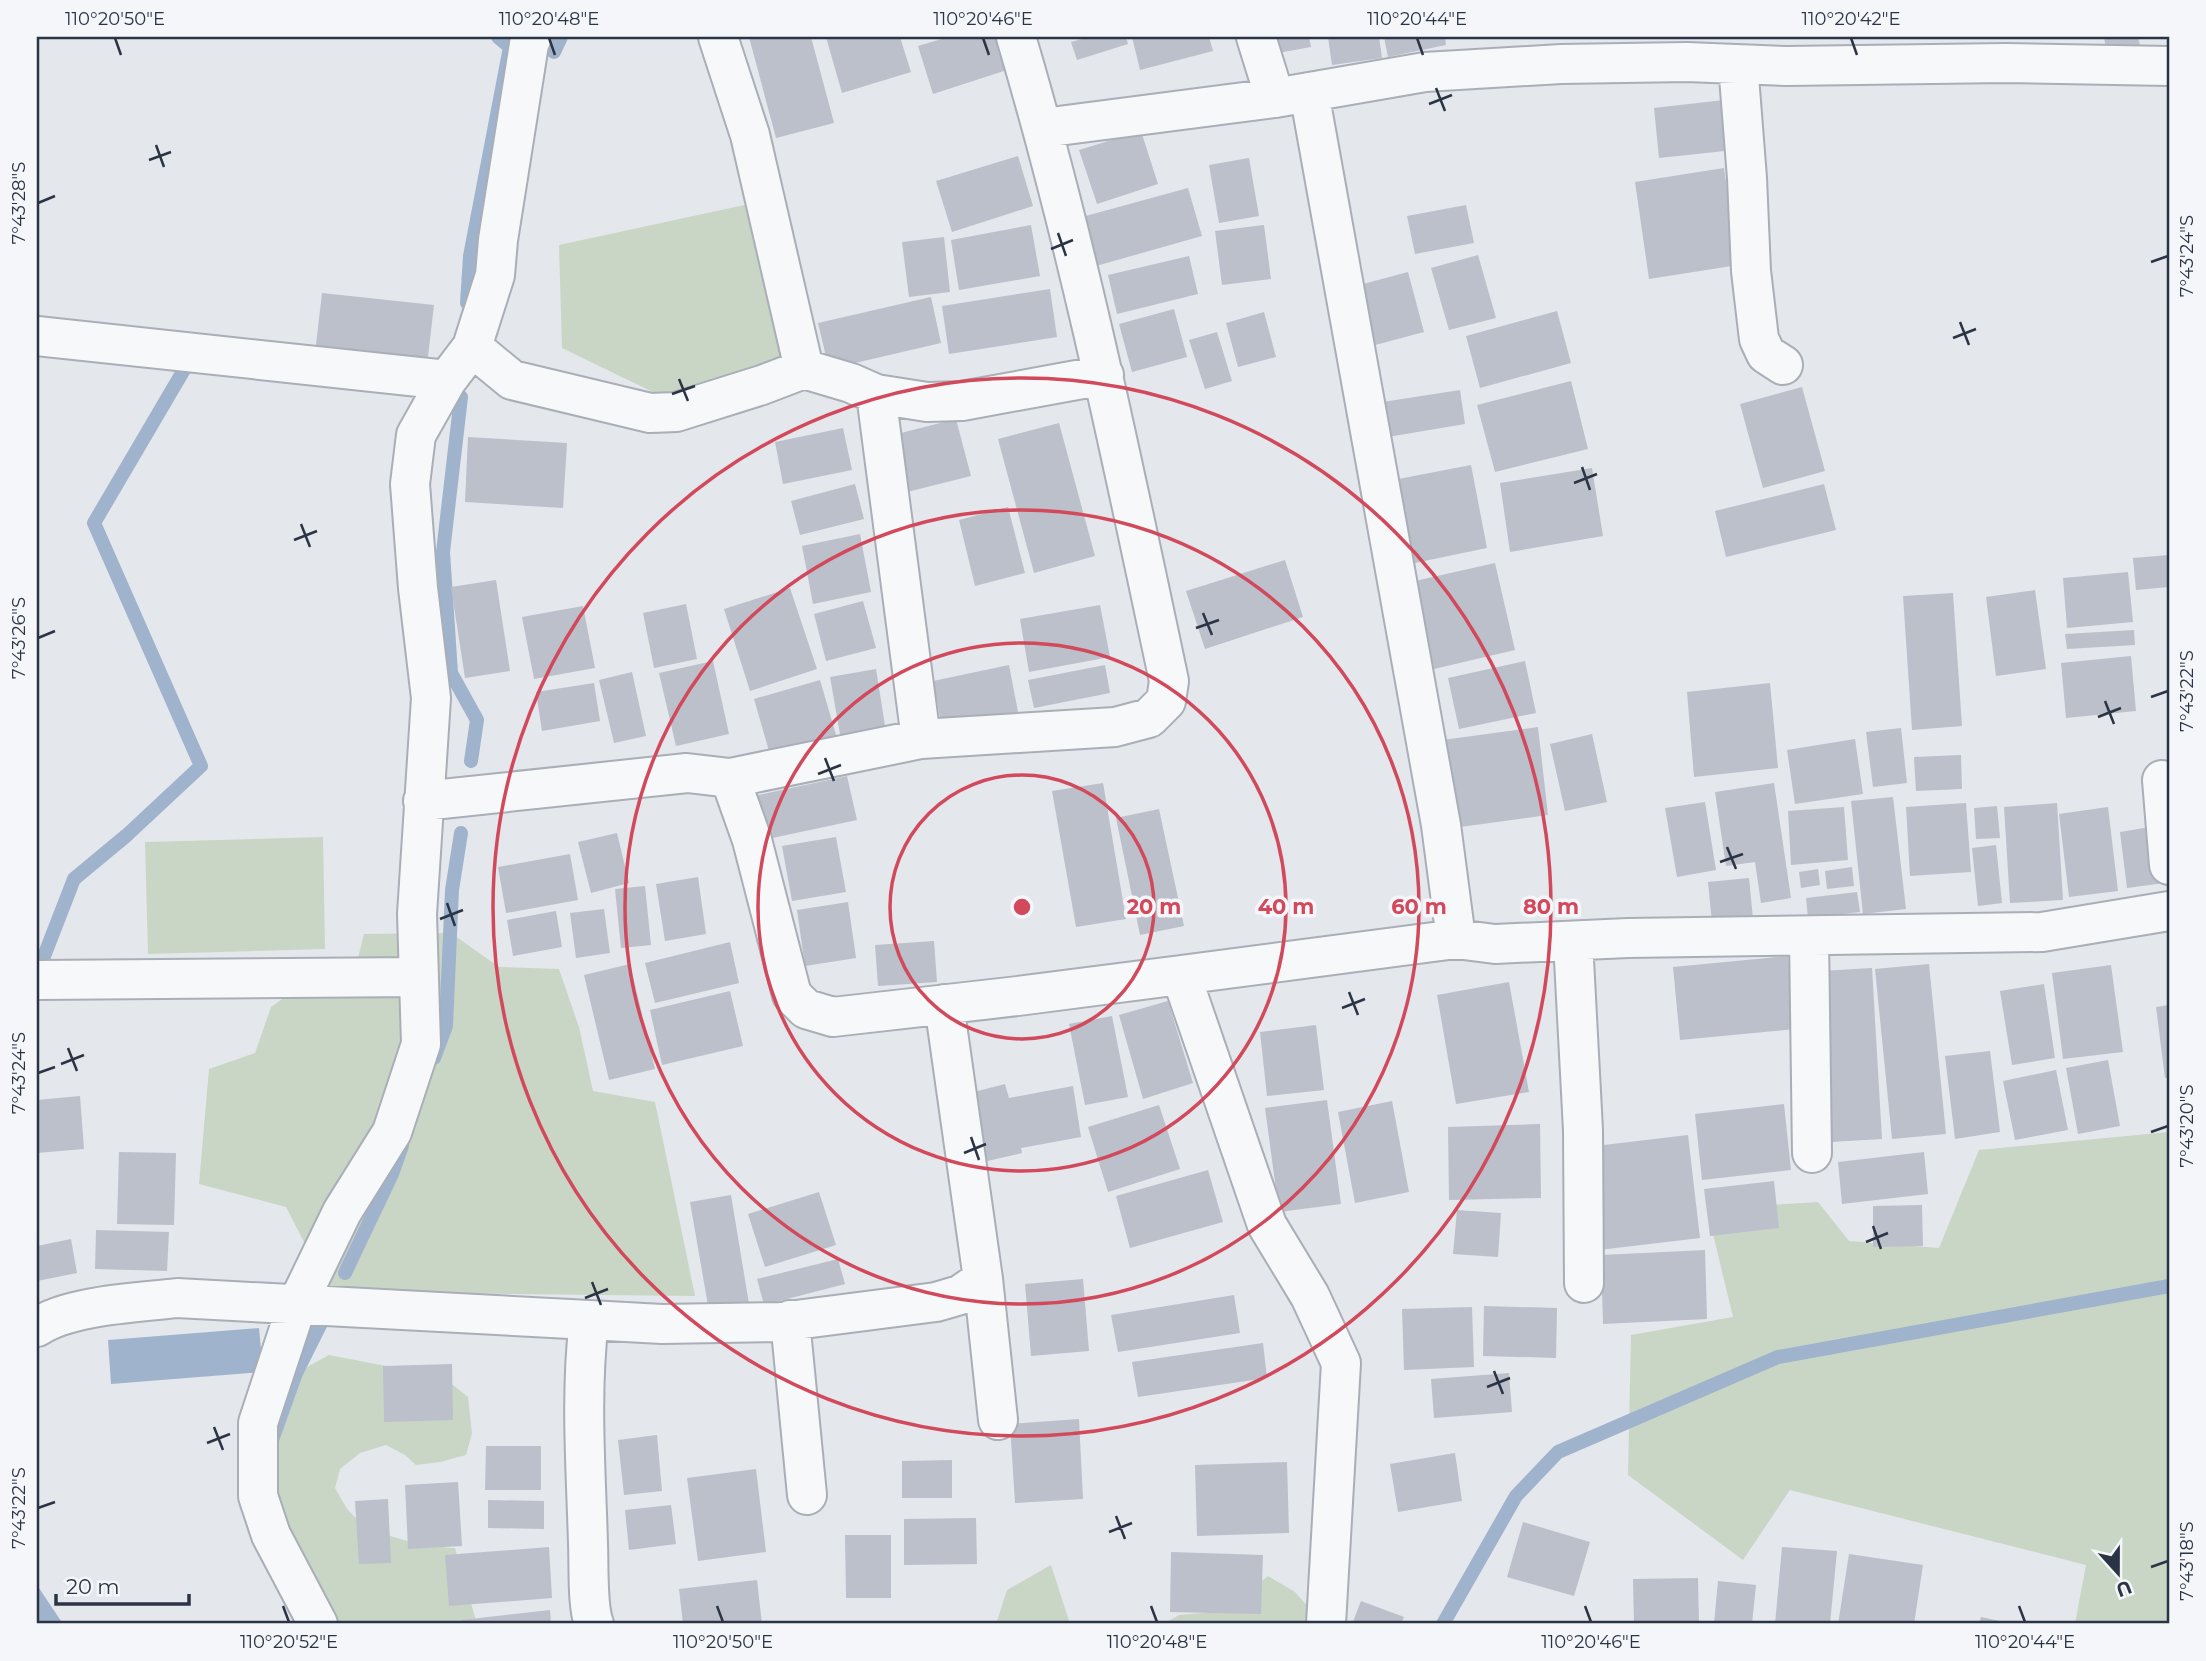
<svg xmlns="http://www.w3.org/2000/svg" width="2206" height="1661" viewBox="0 0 2206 1661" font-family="Montserrat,sans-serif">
<rect width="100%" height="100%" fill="#e4e7ec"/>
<path fill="#c9d6c5" d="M 749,204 L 783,362 L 659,395 L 562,348 L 559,245 Z
M 323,837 L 325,949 L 148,954 L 145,842 Z
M 451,933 L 499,967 L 559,969 L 579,1027 L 593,1091 L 655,1102 L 695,1296 L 330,1292 L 286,1207 L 199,1184 L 209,1069 L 255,1053 L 271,1007 L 296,989 L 358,958 L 364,934 Z
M 2169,1132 L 2169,1624 L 2075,1624 L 2086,1565 L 1790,1490 L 1743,1560 L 1628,1475 L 1631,1335 L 1733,1317 L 1707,1209 L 1818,1202 L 1849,1241 L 1939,1248 L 1979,1150 Z
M 329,1355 L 443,1377 L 468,1397 L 472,1433 L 466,1455 L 440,1462 L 416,1465 L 405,1455 L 386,1445 L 360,1453 L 340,1469 L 335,1488 C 339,1494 342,1501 346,1507 C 366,1536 422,1546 455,1548 L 477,1624 L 339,1624 L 299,1555 L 277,1512 L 270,1447 L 296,1373 Z
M 1051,1565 L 1070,1624 L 996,1624 L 1007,1590 Z
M 1268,1576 L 1295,1592 L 1311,1610 L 1309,1624 L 1163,1624 L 1179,1615 L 1224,1611 Z"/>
<path fill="#9fb4cc" d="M 259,1328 L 263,1372 L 111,1384 L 108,1340 Z
M 37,1585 L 63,1624 L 37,1624 Z"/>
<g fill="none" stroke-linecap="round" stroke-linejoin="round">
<path stroke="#9fb4cc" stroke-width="14" d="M 554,52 L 561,37
M 467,303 L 470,256 L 510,47 L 498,37
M 461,397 L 443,552 L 451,673 L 477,720 L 471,761
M 37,964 L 41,964 L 74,879 L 127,835 L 201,766 L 94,523 L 185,368
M 434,1058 L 446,1026 L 452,890 L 461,833
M 345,1273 L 392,1174 L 402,1146
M 271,1443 L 296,1373 L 322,1321
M 1443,1624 L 1516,1496 L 1558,1452 L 1778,1357 L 2169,1286"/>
</g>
<path fill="#bbc0ca" d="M 749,37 L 811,37 L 834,123 L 776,138 Z
M 826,37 L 900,37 L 911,72 L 842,93 Z
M 948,37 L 1001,37 L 1010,69 L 933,94 L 918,46 Z
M 1089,37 L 1126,37 L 1128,44 L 1077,60 L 1071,42 Z
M 1132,37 L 1209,37 L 1213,51 L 1140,70 Z
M 1264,37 L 1309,37 L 1311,47 L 1267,55 Z
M 1328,37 L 1379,37 L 1382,58 L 1332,65 Z
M 1384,37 L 1445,37 L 1446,45 L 1388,57 Z
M 2104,37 L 2138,37 L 2141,49 L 2107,56 Z
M 1724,100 L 1734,150 L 1659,158 L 1654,108 Z
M 1141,131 L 1158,184 L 1097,204 L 1079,150 Z
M 1018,156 L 1033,206 L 952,232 L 936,181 Z
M 1249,158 L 1259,216 L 1219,223 L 1209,165 Z
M 1724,168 L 1738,265 L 1649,279 L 1635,182 Z
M 1188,188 L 1202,236 L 1096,266 L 1082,217 Z
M 1466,205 L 1474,243 L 1415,254 L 1407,216 Z
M 1031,225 L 1040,276 L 959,290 L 951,240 Z
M 1264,225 L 1271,279 L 1222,285 L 1215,231 Z
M 944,237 L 950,292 L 909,297 L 902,242 Z
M 1478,255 L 1496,318 L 1449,330 L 1431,268 Z
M 1189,256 L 1198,294 L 1117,314 L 1108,275 Z
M 1408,272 L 1424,332 L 1364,348 L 1348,288 Z
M 1050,289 L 1057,337 L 949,354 L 942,306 Z
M 322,293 L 434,305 L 427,365 L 315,353 Z
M 931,297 L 941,343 L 829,369 L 818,323 Z
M 1174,309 L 1187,357 L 1132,372 L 1119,324 Z
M 1557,311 L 1571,363 L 1480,388 L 1466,336 Z
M 1264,312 L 1276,357 L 1238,367 L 1226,323 Z
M 1217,332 L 1232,381 L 1205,389 L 1189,340 Z
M 1571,381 L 1588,449 L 1495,472 L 1477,405 Z
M 1802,387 L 1825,471 L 1763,488 L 1740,404 Z
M 1460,390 L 1465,424 L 1382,438 L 1376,403 Z
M 956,419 L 971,476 L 903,493 L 889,436 Z
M 1059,423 L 1095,556 L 1034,573 L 998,439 Z
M 843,428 L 852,470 L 783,484 L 775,442 Z
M 468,437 L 567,443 L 563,508 L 465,502 Z
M 1471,465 L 1487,548 L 1405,565 L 1388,481 Z
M 1592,468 L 1603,536 L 1510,552 L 1500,483 Z
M 855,484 L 864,519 L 800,535 L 791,501 Z
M 1824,484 L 1836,530 L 1726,557 L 1715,511 Z
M 1008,507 L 1025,573 L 975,586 L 959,520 Z
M 860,534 L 871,592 L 813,604 L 802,546 Z
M 2169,555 L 2169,587 L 2136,590 L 2133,558 Z
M 1285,560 L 1303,617 L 1205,649 L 1186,591 Z
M 1495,563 L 1515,650 L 1434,669 L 1415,581 Z
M 2128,572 L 2133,622 L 2067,628 L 2063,578 Z
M 496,580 L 510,671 L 465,678 L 451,587 Z
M 790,588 L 817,669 L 750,691 L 724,609 Z
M 2035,590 L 2046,669 L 1996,676 L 1986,597 Z
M 1953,593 L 1962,726 L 1912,730 L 1903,596 Z
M 863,601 L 876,648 L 826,661 L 814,614 Z
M 686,604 L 697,659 L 654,668 L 643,613 Z
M 1100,605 L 1110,657 L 1029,672 L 1020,619 Z
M 583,606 L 595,668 L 534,679 L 522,617 Z
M 2134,630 L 2135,645 L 2067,649 L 2065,634 Z
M 2131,656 L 2136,711 L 2066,718 L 2061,663 Z
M 713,661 L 729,734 L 676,746 L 659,673 Z
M 1525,661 L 1536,713 L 1459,729 L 1448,678 Z
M 1009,665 L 1018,712 L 942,728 L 933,681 Z
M 1105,665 L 1110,693 L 1034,708 L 1028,680 Z
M 876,669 L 886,732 L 841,740 L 830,677 Z
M 632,672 L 646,736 L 614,743 L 599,680 Z
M 820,680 L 837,738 L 771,758 L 754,699 Z
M 594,683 L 600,721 L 542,731 L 536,692 Z
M 1770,683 L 1778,768 L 1694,777 L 1687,692 Z
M 1538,727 L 1548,815 L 1453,828 L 1442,740 Z
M 1901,728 L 1907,783 L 1873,787 L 1866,732 Z
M 1592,734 L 1607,802 L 1565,811 L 1550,744 Z
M 1855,739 L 1863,794 L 1795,804 L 1787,750 Z
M 1961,755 L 1962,789 L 1916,791 L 1914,757 Z
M 847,776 L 857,820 L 763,840 L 754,796 Z
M 1103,783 L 1126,919 L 1076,927 L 1052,791 Z
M 1774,783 L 1791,898 L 1761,903 L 1755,862 L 1726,866 L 1715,792 Z
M 1893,797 L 1906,909 L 1863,914 L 1851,801 Z
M 1705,802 L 1716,870 L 1677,877 L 1665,808 Z
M 1966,803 L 1971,872 L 1910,876 L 1906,807 Z
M 2057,803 L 2063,900 L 2010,903 L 2004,807 Z
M 1997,806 L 2000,838 L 1976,839 L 1974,808 Z
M 1844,807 L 1848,860 L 1791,865 L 1788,811 Z
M 2108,807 L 2118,891 L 2069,897 L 2059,814 Z
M 1159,809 L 1184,926 L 1140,935 L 1116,818 Z
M 2156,826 L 2165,883 L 2127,888 L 2120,832 Z
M 617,833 L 629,883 L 591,893 L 578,842 Z
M 836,837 L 846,892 L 792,901 L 782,846 Z
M 1996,845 L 2002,903 L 1978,906 L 1972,848 Z
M 570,854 L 578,900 L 506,913 L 498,867 Z
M 1852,867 L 1854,886 L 1827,889 L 1825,871 Z
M 1818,869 L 1820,885 L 1801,888 L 1799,872 Z
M 698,877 L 706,934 L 665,941 L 656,884 Z
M 1749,878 L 1754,929 L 1713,933 L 1708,882 Z
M 645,886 L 651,945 L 621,948 L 615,889 Z
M 1857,892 L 1860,912 L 1808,918 L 1806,898 Z
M 848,902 L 856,958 L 805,966 L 797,910 Z
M 604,909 L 610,953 L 576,958 L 570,913 Z
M 556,911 L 562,947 L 513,956 L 507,920 Z
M 934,941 L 937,982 L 878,986 L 875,945 Z
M 730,942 L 739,983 L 655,1003 L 645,963 Z
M 1788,956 L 1795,1029 L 1680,1040 L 1673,967 Z
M 630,964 L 655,1069 L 609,1080 L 584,975 Z
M 1929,964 L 1946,1134 L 1892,1139 L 1875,969 Z
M 2111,965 L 2123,1052 L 2063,1059 L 2052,973 Z
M 1872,968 L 1882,1139 L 1831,1142 L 1821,971 Z
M 1509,982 L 1529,1092 L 1456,1104 L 1437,995 Z
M 2044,984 L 2055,1058 L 2012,1065 L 2000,991 Z
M 730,991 L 743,1046 L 662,1065 L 650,1010 Z
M 1168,1001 L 1193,1083 L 1143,1099 L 1119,1015 Z
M 2169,1005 L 2169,1078 L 2165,1078 L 2156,1007 Z
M 1112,1016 L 1128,1097 L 1085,1105 L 1069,1024 Z
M 1316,1025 L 1324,1090 L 1267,1096 L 1260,1032 Z
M 1990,1051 L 2000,1132 L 1955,1139 L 1945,1056 Z
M 2108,1060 L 2120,1126 L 2078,1134 L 2066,1068 Z
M 2056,1070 L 2068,1130 L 2015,1140 L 2003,1081 Z
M 1005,1084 L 1009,1098 L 1073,1086 L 1081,1137 L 1021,1148 L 1022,1153 L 983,1162 L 966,1094 Z
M 80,1096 L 84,1149 L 37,1153 L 37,1100 Z
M 1327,1100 L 1341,1204 L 1279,1212 L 1265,1108 Z
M 1392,1101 L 1409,1192 L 1355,1203 L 1338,1112 Z
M 1784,1104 L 1791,1170 L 1702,1180 L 1695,1114 Z
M 1159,1105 L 1180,1169 L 1108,1192 L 1088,1127 Z
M 1540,1124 L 1541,1198 L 1449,1200 L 1448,1127 Z
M 1688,1135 L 1700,1238 L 1599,1250 L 1587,1147 Z
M 119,1152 L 176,1153 L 174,1225 L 117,1224 Z
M 1924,1152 L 1928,1194 L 1842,1204 L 1838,1162 Z
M 1208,1170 L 1223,1222 L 1130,1248 L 1116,1196 Z
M 1774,1181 L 1779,1228 L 1710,1236 L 1704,1189 Z
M 819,1192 L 836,1245 L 765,1267 L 748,1214 Z
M 731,1195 L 750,1310 L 710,1317 L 690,1202 Z
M 1922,1205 L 1923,1246 L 1873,1247 L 1873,1206 Z
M 1457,1210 L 1501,1213 L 1498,1257 L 1453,1254 Z
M 96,1230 L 169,1232 L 167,1271 L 95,1269 Z
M 71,1239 L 77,1273 L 37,1281 L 37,1246 Z
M 1705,1250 L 1707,1319 L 1603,1324 L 1601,1255 Z
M 838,1259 L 845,1284 L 764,1305 L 757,1279 Z
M 1083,1279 L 1089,1351 L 1031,1356 L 1025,1284 Z
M 1234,1295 L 1240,1333 L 1118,1352 L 1111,1315 Z
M 1484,1306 L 1557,1308 L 1556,1358 L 1483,1356 Z
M 1472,1307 L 1474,1367 L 1404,1370 L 1402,1309 Z
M 1263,1343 L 1267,1378 L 1138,1397 L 1132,1362 Z
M 452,1364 L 453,1420 L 384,1422 L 383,1366 Z
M 1509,1373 L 1512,1412 L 1434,1418 L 1431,1379 Z
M 1079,1419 L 1083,1499 L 1015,1503 L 1010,1424 Z
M 657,1435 L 662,1491 L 624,1495 L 618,1440 Z
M 486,1446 L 541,1446 L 541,1490 L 485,1490 Z
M 1455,1453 L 1462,1501 L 1398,1512 L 1390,1464 Z
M 952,1460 L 952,1498 L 902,1498 L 902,1461 Z
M 1287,1462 L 1289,1533 L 1197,1536 L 1195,1465 Z
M 756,1469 L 766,1552 L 698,1561 L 687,1478 Z
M 458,1482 L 462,1546 L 408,1549 L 405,1485 Z
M 388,1499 L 391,1563 L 359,1564 L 355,1501 Z
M 488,1500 L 544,1501 L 544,1529 L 488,1528 Z
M 671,1505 L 676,1544 L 629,1550 L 625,1510 Z
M 976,1518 L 977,1564 L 904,1565 L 904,1519 Z
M 1523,1522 L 1590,1542 L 1574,1596 L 1507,1577 Z
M 845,1535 L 891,1535 L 891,1598 L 846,1598 Z
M 549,1547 L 552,1598 L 449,1606 L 445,1555 Z
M 1782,1547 L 1837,1551 L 1830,1624 L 1775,1624 Z
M 1171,1552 L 1263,1555 L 1261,1614 L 1170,1612 Z
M 1849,1554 L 1923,1565 L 1914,1624 L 1838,1624 Z
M 1698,1578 L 1699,1624 L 1634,1624 L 1633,1579 Z
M 757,1580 L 762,1624 L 683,1624 L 679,1589 Z
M 1718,1581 L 1756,1585 L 1752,1624 L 1714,1624 Z
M 1361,1601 L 1404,1617 L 1401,1624 L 1352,1624 Z
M 550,1610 L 551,1624 L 462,1624 L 462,1620 Z
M 1981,1617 L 2009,1623 L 2009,1624 L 1979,1624 Z"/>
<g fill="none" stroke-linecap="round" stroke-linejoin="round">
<g stroke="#a9aeb7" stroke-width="42">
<path id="minor" d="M 718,37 L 750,135 L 804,369 L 851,383 L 876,394 L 927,402 L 962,401 L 1104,375
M 1256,37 L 1275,98
M 1738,64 L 1747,178 L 1751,271 L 1759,339 L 1766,354 L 1783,365
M 1309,92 L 1441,825 L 1456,939 L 1495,944 L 1628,938 L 2042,932 L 2169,911
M 1043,128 L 1275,98 L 1425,72 L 1561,64 L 1687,62 L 1786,66 L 2006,63 L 2169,66
M 37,336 L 447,380
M 472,347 L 512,380 L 650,413 L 676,412 L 762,385 L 804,369
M 876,394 L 921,739
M 730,778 L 921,739 L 1115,727 L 1149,718 L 1166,701 L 1169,681 C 1123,465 1079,249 1016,37
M 2162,780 L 2169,865
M 423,801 L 687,773 L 730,778 L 752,840 L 792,995 L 806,1009 L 833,1017 L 1018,996 L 1181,975 L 1267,1225 L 1310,1296 L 1341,1363 L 1326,1624
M 1809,936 L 1812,1153
M 1573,941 L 1583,1130 L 1584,1283
M 1181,975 L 1456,939
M 37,980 L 418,977
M 983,1279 L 998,1420
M 790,1320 L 807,1495
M 37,1327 C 70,1305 136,1303 177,1298 L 589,1320
M 318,1624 L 271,1535 L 258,1496 L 258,1423 L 297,1305 L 342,1212 L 392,1132 L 421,1044 L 417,914 L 431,698 L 418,588 L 410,484 L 416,435 L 447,380 L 472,347 L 495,275 L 498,240 L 529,44 L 532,37
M 594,1624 C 587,1606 589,1566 588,1544 C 586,1470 580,1395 589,1320 L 662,1324 L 780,1322 L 936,1302 L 960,1295 L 983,1279 L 944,1004"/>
</g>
<use href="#minor" stroke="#f7f8fa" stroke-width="38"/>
</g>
<path fill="none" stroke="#2b3445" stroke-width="2.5" d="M 115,38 L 121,55M 549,38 L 555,55M 983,38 L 989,55M 1417,38 L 1423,55M 1851,38 L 1857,55M 1436,88 L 1445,111M 1429,104 L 1452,95M 156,145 L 164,167M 149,160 L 171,152M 38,203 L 55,196M 1058,233 L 1066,256M 1051,249 L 1073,240M 2151,262 L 2168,256M 1960,322 L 1969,345M 1953,338 L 1976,329M 679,379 L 688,401M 672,394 L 695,386M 1582,467 L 1590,490M 1574,483 L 1597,474M 301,524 L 310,547M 294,540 L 317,531M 1203,613 L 1212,635M 1196,628 L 1219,620M 38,638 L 55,631M 2151,697 L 2168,691M 2105,701 L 2114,724M 2098,717 L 2121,708M 825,758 L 834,781M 818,774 L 841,765M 1727,847 L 1736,869M 1720,862 L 1743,854M 447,903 L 455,926M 440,919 L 463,910M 1349,992 L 1358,1015M 1342,1008 L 1365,999M 68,1048 L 77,1071M 61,1064 L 84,1055M 38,1073 L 55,1067M 2151,1132 L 2168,1126M 971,1137 L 979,1160M 964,1153 L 986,1144M 1873,1226 L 1881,1249M 1866,1242 L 1888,1233M 592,1282 L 601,1305M 585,1298 L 608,1289M 1494,1371 L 1503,1394M 1487,1387 L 1510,1378M 214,1427 L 223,1450M 207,1443 L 230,1434M 38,1508 L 55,1502M 1116,1516 L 1125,1539M 1109,1532 L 1132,1523M 2151,1567 L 2168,1561M 283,1606 L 289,1622M 717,1606 L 723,1622M 1151,1606 L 1157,1622M 1585,1606 L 1591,1622M 2019,1606 L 2025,1622"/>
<g fill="none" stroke="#d1495b" stroke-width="3.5">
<circle cx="1022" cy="907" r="132"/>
<circle cx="1022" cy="907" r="264"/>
<circle cx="1022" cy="907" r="397"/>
<circle cx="1022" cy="907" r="529"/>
</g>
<circle cx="1022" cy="907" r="10" fill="#d1495b" stroke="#f4f6f9" stroke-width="3.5"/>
<g font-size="21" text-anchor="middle" font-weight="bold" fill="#d1495b" stroke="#f4f6f9" stroke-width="7" stroke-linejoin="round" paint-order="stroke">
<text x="1154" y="914">20 m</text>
<text x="1286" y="914">40 m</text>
<text x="1419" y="914">60 m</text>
<text x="1551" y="914">80 m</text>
</g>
<rect width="2206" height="1661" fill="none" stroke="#f4f6f9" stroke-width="77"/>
<g transform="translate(2118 1573) rotate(159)" stroke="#f4f6f9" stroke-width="5" paint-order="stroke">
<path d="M0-5L12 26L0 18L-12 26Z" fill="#2b3445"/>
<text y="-10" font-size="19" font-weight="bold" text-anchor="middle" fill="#2b3445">U</text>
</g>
<path d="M56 1594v10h133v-10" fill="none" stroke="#2b3445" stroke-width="3.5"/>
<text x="66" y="1594" font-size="21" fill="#2b3445" stroke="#f4f6f9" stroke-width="5" paint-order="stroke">20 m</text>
<rect x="38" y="38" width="2130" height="1584" fill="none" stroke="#2b3445" stroke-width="2.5"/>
<g font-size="18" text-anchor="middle" fill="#2b3445">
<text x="115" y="25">110°20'50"E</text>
<text x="549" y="25">110°20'48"E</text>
<text x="983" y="25">110°20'46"E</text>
<text x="1417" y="25">110°20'44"E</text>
<text x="1851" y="25">110°20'42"E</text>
<text transform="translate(19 203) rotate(-90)" y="6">7°43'28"S</text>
<text transform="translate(2187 256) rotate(-90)" y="6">7°43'24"S</text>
<text transform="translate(19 638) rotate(-90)" y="6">7°43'26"S</text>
<text transform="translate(2187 691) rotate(-90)" y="6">7°43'22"S</text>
<text transform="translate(19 1073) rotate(-90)" y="6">7°43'24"S</text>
<text transform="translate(2187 1126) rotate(-90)" y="6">7°43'20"S</text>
<text transform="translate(19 1508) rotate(-90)" y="6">7°43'22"S</text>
<text transform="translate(2187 1561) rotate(-90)" y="6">7°43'18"S</text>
<text x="289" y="1648">110°20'52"E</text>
<text x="723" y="1648">110°20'50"E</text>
<text x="1157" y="1648">110°20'48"E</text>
<text x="1591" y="1648">110°20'46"E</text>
<text x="2025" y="1648">110°20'44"E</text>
</g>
</svg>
